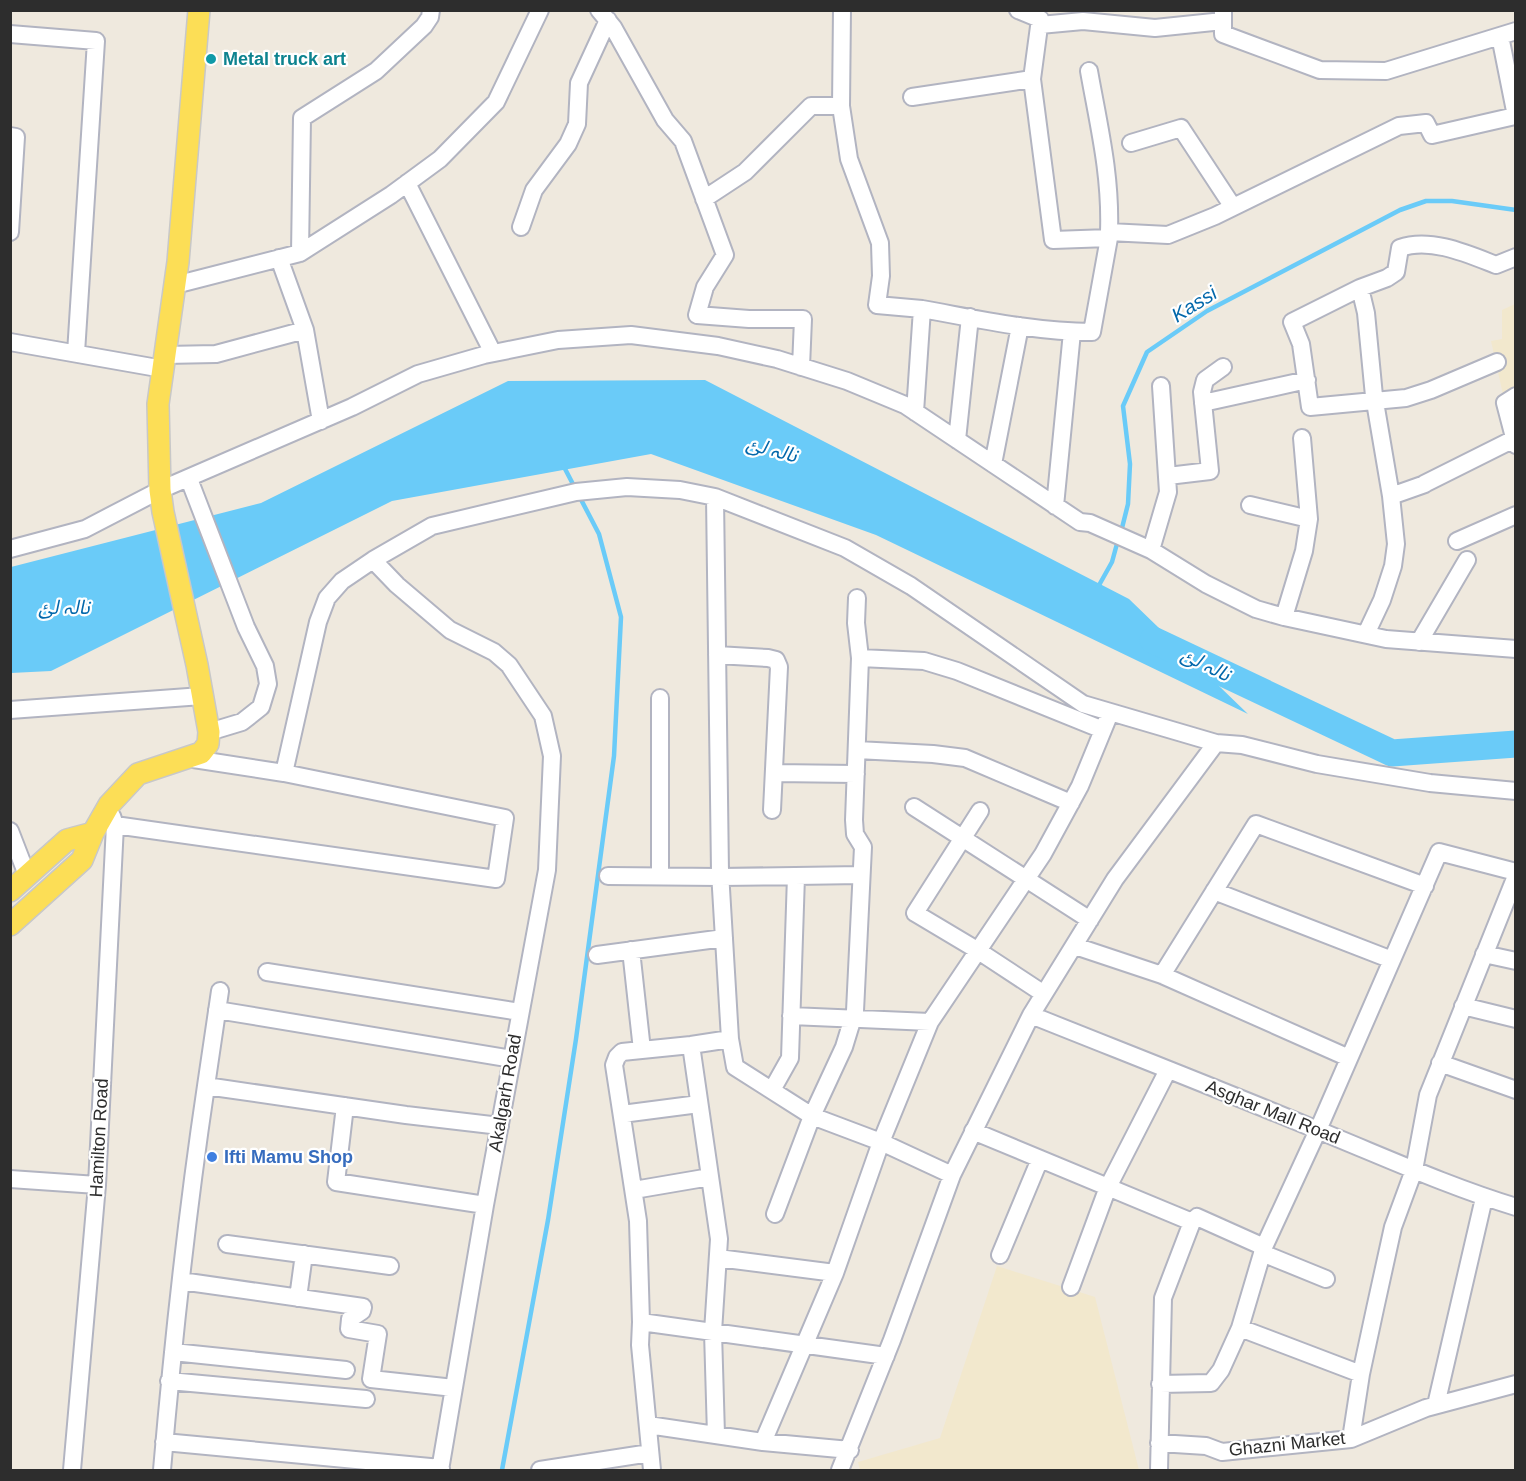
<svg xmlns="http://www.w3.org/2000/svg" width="1526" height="1481" viewBox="0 0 1526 1481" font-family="Helvetica,'Noto Sans Arabic',sans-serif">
<rect width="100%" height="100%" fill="#efe9de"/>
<path fill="#f2e8cd" d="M 1515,304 L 1515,396 L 1505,403 L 1491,341 L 1502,339 L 1502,310 Z
M 997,1266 L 1095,1297 L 1139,1470 L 860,1470 L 858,1462 L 940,1438 Z"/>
<path fill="#6acbf8" d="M 705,380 L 1129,599 L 1248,714 L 876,535 L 651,454 L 392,501 L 51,671 L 11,673 L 11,567 L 261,503 L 508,381 Z"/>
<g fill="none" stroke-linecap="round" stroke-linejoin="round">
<path stroke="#6acbf8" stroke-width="4.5" d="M 1121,532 L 1128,504 L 1130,464 L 1123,406 L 1147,352 L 1207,311 L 1400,210 L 1426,201 L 1452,201 L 1516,210
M 1098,587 L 1112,562 L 1118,540
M 502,1470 L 548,1220 L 576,1039 L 614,756 L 621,617 L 599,534 L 563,465"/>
<path stroke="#6acbf8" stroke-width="27" d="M 1153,640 L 1392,753 L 1516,744"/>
<g stroke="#b2b4c1" stroke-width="20">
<path id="minor" d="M 599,10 L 613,27 L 665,120 L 683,141 L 725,255 L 705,287 L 697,315 L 749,319 L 803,319 L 801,367
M 1223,10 L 1223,34 L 1320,70 L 1386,71 L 1516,31
M 1040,25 L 1083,21 L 1155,28 L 1223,21
M 10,34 L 96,41 L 76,353
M 1500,36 L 1516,116
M 1089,71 C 1099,127 1111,175 1109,232
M 1032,79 L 1053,240 L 1109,238 L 1109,232 L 1168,235 L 1215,216 L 1399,126 L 1426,123 L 1432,135 L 1515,116
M 912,97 L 1032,79 L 1040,19 L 1018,10
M 841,106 L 849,159 L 880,243 L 881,276 L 877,305 L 922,309 L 915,412
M 10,136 L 16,137 L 10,232
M 1131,143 L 1181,128 L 1233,207
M 407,183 L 493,353
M 704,199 L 745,172 L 811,106 L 841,106 L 842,10
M 521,227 L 534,190 L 568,144 L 577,124 L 579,83 L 608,20
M 300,253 L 391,195 L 440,159 L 496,102 L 540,10
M 279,258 L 305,330 L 321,421
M 175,285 L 300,253 L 302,118 L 376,71 L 424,26 L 430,17 L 431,10
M 1360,288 L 1366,313 L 1374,396 L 1391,496 L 1396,544 L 1393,566 L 1382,600 L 1366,634
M 922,309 C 978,319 1035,332 1092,332 L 1109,238
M 10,342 L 163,369
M 165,355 L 216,354 L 305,330
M 1497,362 L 1431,390 L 1406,398 L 1310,407 L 1301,344 L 1292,322 L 1360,288 L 1387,278 L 1396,272 L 1400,248 C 1430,237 1468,254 1496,265 L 1516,257
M 1516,396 L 1505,403 L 1516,445
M 1203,403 L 1307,380
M 957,440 L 970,317
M 993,464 L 1020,326
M 1168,476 L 1210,471 L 1202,392 L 1205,380 L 1223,367
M 189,479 L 246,627 L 265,666 L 268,684 L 261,707 L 242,722 L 209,732
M 1424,484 L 1514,439
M 1391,496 L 1425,484
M 715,497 L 720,872 L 730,1039 L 735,1067 L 812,1116 L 881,1142 L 952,1175
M 1250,505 L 1309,519
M 1055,506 L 1072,332
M 1457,541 L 1516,515
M 10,549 L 85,529 L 160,490 L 352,407 L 418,374 L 484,355 L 558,340 L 631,335 L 718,346 L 777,359 L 847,381 L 905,405 L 1080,522 L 1090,523 L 1151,550 L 1206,584 L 1256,609 L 1284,617 L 1386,639 L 1516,649
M 1151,550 L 1168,492 L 1161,386
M 373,560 L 397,585 L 450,630 L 494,652 L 509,665 L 543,716 L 552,756 L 547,870 L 485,1205 L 440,1470
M 1284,617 L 1304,551 L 1309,519 L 1302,438
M 1419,642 L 1467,560
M 717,655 L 768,658 L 776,660 L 779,667 L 772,810
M 860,658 L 924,661 L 957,671 L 1103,730
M 10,710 L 202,696
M 857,750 L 933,754 L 965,758 L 1071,803
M 284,773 L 318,622 L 327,598 L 342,581 L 373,560 L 432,526 L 576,492 L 627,487 L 680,490 L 715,497 L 845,548 L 911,586 L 1083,704 L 1216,743 L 1242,745 L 1317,764 L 1430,783 L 1516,791
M 774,773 L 856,774
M 914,807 L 1090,920
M 980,811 L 915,913 L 977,950 L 1044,994
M 115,825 L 496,879 L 505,818 L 284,773 L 187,758
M 10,831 L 27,875
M 608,876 L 720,877 L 861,875
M 660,876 L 660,698
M 1214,891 L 1392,960
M 1075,946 L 1162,975 L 1349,1058
M 631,950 L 642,1050
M 1484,954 L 1516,961
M 597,955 L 724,938
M 267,972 L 520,1012
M 1162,975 L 1256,824 L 1425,886
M 1463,1006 L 1516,1019
M 217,1010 L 512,1059
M 1031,1015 C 1126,1053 1221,1090 1315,1129 C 1382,1156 1447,1186 1516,1207
M 791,1016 L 930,1022
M 691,1045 L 719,1239 L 713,1332 L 716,1435
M 1440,1063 L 1516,1090
M 206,1086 L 220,991
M 772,1090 L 790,1058 L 796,876
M 345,1106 L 336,1182 L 485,1205
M 622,1114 L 699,1104
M 973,1131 L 1192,1222
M 10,1179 L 97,1185
M 634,1190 L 710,1177
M 775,1214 L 812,1116 L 844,1047 L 855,1011 L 863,847 L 855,834 L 854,820 L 860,658 L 856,623 L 857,598
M 227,1244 L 390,1266
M 1262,1253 L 1326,1279
M 1000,1255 L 1040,1159
M 718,1258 L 835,1273
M 181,1281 L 363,1307 L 362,1311 L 350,1319 L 349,1329 L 378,1334 L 371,1379 L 454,1388
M 1071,1287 L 1108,1187 L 1168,1070
M 298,1298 L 304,1254
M 641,1322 L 886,1356
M 1240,1328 L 1361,1374
M 173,1352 L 346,1370
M 169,1381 L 366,1399
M 1160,1384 L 1211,1383 L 1221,1370 L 1240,1328 L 1264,1247 L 1318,1130 L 1439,852 L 1516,872
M 1436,1405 L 1484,1198
M 648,1425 L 763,1442 L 850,1450
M 1351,1439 L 1361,1374 L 1375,1309 L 1393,1227 L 1414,1170 L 1428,1095 L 1516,876
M 164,1442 L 441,1468
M 763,1442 L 835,1273 L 881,1142 L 930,1022 L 1043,854 L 1080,786 L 1110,713
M 1159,1443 L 1206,1446 L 1222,1452 L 1351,1439 L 1426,1408 L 1516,1384
M 72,1470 L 97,1185 L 115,825 L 112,816
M 162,1470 C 173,1342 187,1213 206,1086 L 406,1115 L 500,1126
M 540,1470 L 650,1453
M 652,1470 L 640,1345 L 641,1322 L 638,1221 L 614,1065 L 617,1057 L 622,1052 L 691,1045 L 730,1039
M 840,1470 L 892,1340 L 952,1175 L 1031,1015 L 1115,879 L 1216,743
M 1159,1470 L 1163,1298 L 1192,1222 L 1197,1217 L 1264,1247"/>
</g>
<g stroke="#c8c8c8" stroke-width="24">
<path id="major" d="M 10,891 L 67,840 L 93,833
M 10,925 L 82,860 L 93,833 L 109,805 L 138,774 L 201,753 L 208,744 L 209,732 L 197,665 L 163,512 L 160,490 L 158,404 L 178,262 L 199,10"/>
</g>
<use href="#minor" stroke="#fff" stroke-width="16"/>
<use href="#major" stroke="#fcde56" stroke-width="21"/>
</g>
<circle fill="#0f9aa8" stroke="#fff" stroke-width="2" cx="211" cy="59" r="6"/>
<circle fill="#3f7fe0" stroke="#fff" stroke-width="2" cx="212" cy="1157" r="6"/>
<g text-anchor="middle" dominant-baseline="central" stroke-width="4.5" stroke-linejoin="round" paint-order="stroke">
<g font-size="18" font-weight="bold" fill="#0d838f" stroke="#fff" text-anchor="start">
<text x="223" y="59">Metal truck art</text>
</g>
<g font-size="18" fill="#2d2d2d" stroke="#fff">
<text transform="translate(505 1093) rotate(-80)">Akalgarh Road</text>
<text transform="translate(1273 1112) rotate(22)">Asghar Mall Road</text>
<text transform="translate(99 1138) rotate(-87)">Hamilton Road</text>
<text transform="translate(1287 1444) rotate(-6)">Ghazni Market</text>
</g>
<g font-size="18" font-weight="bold" fill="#366cbe" stroke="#fff" text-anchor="start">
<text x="224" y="1157">Ifti Mamu Shop</text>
</g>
<g font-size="20" font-style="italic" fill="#0368ab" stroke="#fff">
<text transform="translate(1194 304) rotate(-32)">Kassi</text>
<text transform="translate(772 449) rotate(15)">نالہ لئ</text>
<text x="64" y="607">نالہ لئ</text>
<text transform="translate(1206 664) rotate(26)">نالہ لئ</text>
</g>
</g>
<rect width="1526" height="1481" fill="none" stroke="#2d2d2d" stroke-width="24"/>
</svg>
